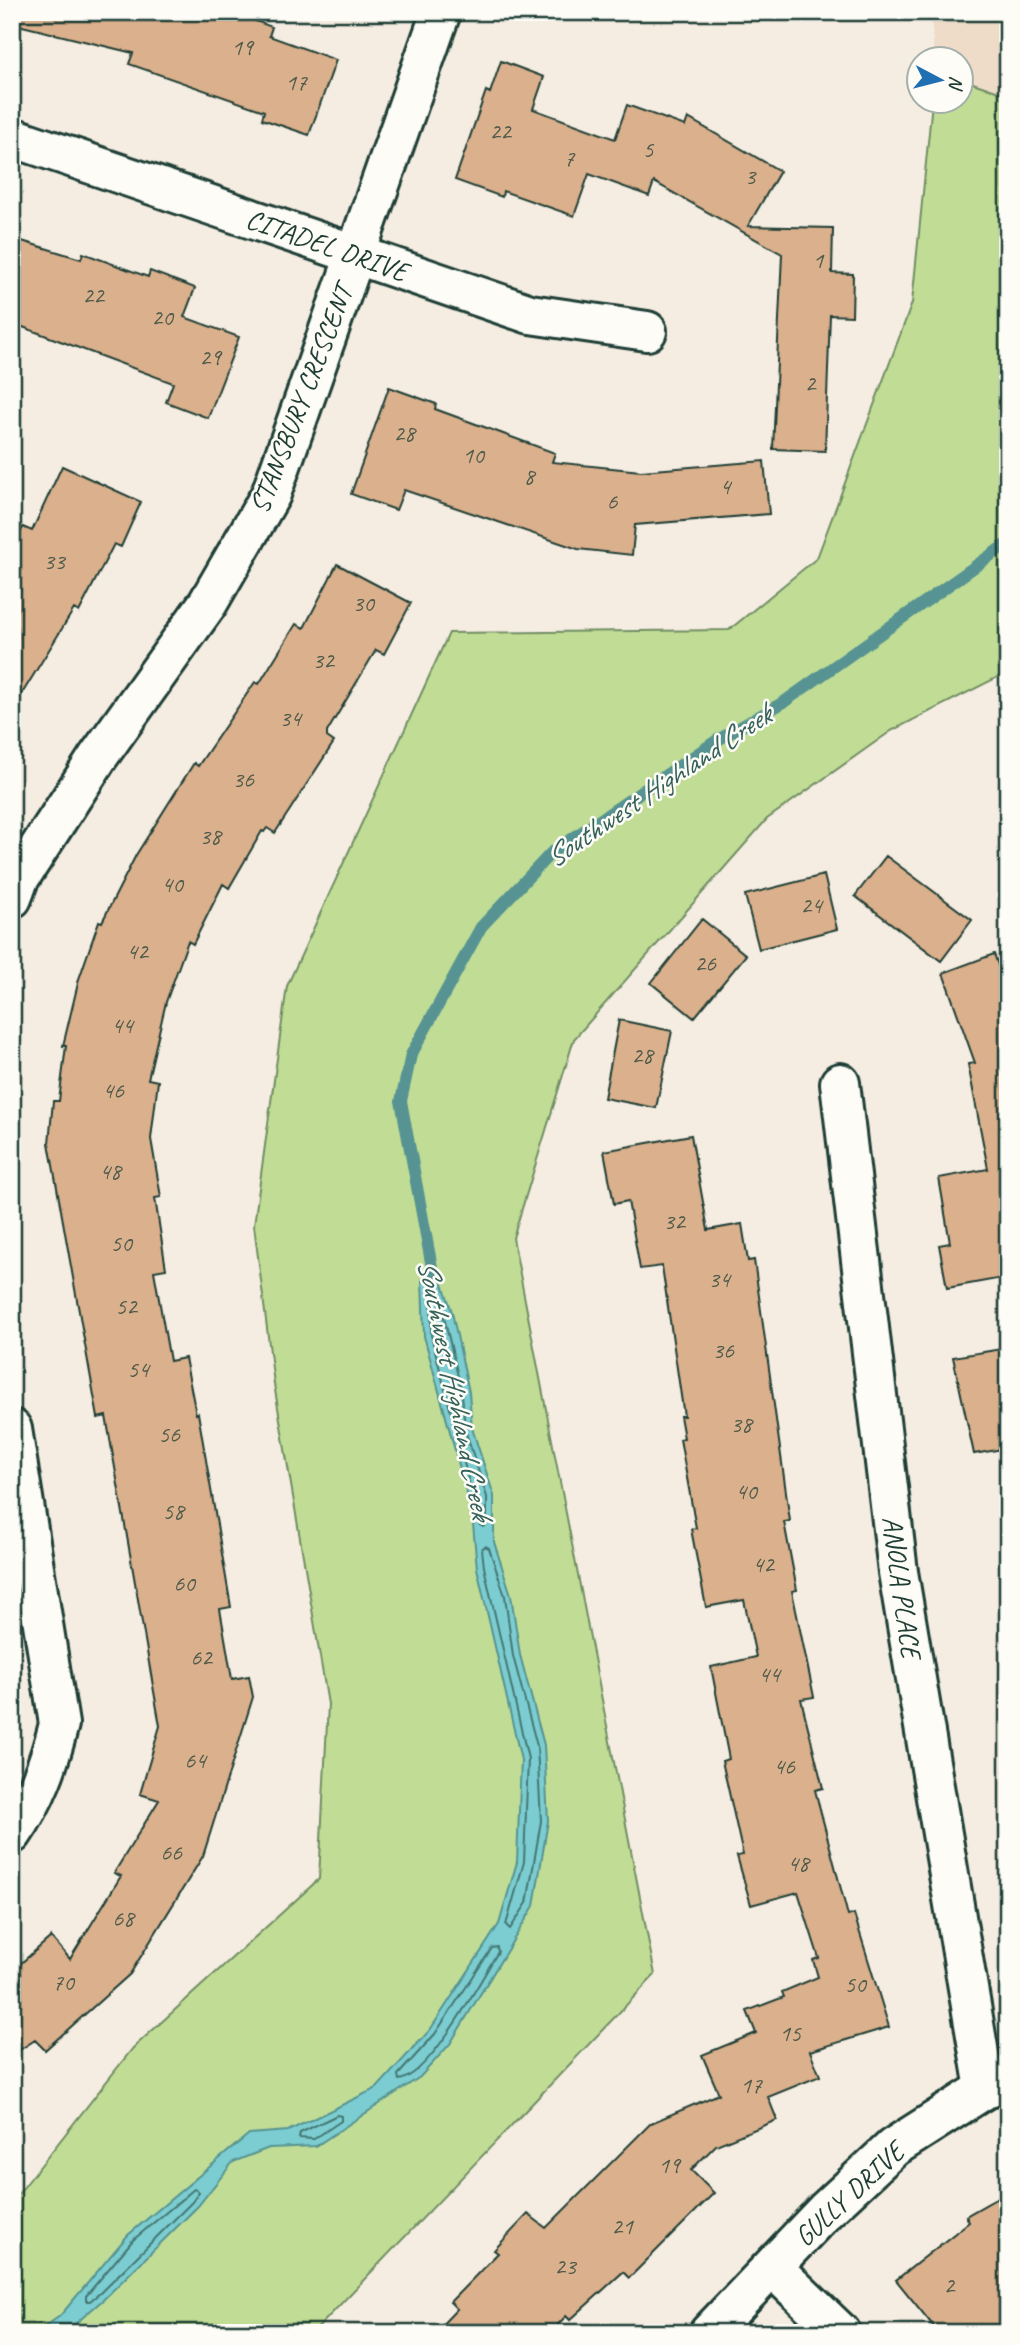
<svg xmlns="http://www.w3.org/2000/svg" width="1020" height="2345" viewBox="0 0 1020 2345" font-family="Caveat,sans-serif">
<rect width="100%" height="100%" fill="#f6ede2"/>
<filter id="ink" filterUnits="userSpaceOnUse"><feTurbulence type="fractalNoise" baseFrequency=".0143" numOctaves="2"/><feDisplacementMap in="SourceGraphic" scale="14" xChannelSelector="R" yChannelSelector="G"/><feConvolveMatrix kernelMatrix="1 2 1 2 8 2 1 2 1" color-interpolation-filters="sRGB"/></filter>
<g filter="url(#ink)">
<path fill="#eedbc8" d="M 931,12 L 1008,12 L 1008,95 L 961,79 L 960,60 L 934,59 Z"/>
<path fill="#c1dd95" stroke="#708d64" stroke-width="2" d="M 961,79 L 1008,95 L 1008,672 L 891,731 L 767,819 L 574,1039 L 513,1238 L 655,1975 L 313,2333 L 12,2333 L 12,2202 L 133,2048 L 319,1879 L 328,1704 L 274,1384 L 254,1225 L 287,986 L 449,633 L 729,630 L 817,558 L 912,303 L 932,102 L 960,102 Z"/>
<path fill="#7bcdd1" stroke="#569392" stroke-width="2" d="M 433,1273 L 443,1284 L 452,1312 L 469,1392 L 472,1428 L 494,1496 L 494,1542 L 511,1595 L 520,1655 L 544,1745 L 548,1821 L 534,1906 L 450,2044 L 420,2077 L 316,2146 L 269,2148 L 233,2162 L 198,2206 L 105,2298 L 67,2331 L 35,2333 L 60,2316 L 128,2235 L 249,2134 L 288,2131 L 377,2088 L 430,2030 L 499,1924 L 517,1862 L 521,1760 L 477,1568 L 472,1513 L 424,1336 L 422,1280 Z"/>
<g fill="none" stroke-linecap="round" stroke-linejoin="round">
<path stroke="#447773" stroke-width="2" d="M 432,1285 L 437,1288 L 462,1393 L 465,1430 L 487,1497 L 487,1524 L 484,1527 L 480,1525 L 431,1335 Z
M 485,1546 L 489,1548 L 505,1596 L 513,1656 L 537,1746 L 541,1821 L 527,1903 L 510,1929 L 506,1925 L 524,1862 L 528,1759 L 484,1567 L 482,1549 Z
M 497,1947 L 498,1952 C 481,1979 430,2076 399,2080 L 398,2075 L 435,2034 L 492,1948 Z
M 337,2115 L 341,2116 L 341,2121 L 314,2139 L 299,2138 L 300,2133 Z
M 194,2189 L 199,2192 L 192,2202 L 100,2293 L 90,2301 L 86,2301 L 86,2296 L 133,2240 Z"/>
<path stroke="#569392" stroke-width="12" d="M 433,1273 L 401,1101 L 411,1055 L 481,927 L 551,853 L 716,741 L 784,702 L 1008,543"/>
</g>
<path fill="#dbb08c" stroke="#1f3d34" stroke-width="2" d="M 15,12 L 231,12 L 272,27 L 269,36 L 336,60 L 309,135 L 262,119 L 264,111 L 129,64 L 133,53 L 14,24 Z
M 501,61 L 544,77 L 533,109 L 615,139 L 627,105 L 685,126 L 688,118 L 780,171 L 748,226 L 833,228 L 832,273 L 853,274 L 852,316 L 830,315 L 825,451 L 773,449 L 782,254 L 654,182 L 649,196 L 589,174 L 574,216 L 503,191 L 502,197 L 455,180 L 486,91 L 490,93 Z
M 12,238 L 81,259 L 83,253 L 148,277 L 150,271 L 195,288 L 184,317 L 239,337 L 208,418 L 166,402 L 173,383 L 12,323 Z
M 389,387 L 436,404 L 435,409 L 555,453 L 552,462 L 641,471 L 764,461 L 769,514 L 635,525 L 632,555 L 578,549 L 404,490 L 396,510 L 351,494 Z
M 62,466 L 141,502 L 121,547 L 114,544 L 79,612 L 74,609 L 12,710 L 12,549 L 23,527 L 32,531 Z
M 337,564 L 411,603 L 384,654 L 376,650 L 327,732 L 327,737 L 334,742 L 275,833 L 267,828 L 264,832 L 262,831 L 229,888 L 223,884 L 193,944 L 188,941 L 166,1002 L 148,1079 L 158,1081 L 151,1139 L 161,1197 L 155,1198 L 166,1269 L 154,1271 L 170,1361 L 185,1358 L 196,1414 L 198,1413 L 231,1607 L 220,1609 L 232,1679 L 249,1676 L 253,1697 L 203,1856 L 130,1974 L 45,2050 L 35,2040 L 12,2055 L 12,1971 L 51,1937 L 70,1959 L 121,1876 L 114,1873 L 159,1800 L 140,1794 L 160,1726 L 106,1416 L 98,1418 L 49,1143 L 53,1101 L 59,1101 L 66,1046 L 63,1046 L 79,979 L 99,921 L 102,922 L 136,855 L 194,763 L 198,766 L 255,682 L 259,684 L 296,624 L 304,628 Z
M 886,856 L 972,920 L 941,961 L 855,896 Z
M 824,875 L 837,929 L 759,949 L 745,895 Z
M 702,919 L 746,955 L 694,1018 L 651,983 Z
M 994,954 L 1008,992 L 1008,1277 L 947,1288 L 939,1245 L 950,1243 L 939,1178 L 988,1169 L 968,1064 L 975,1063 L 943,973 Z
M 619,1020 L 672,1031 L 656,1108 L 604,1098 Z
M 691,1135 L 708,1230 L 742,1224 L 748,1261 L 754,1260 L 790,1521 L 784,1522 L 797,1590 L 792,1591 L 814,1697 L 801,1699 L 823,1788 L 815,1790 L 848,1916 L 854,1914 L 889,2027 L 810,2051 L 820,2076 L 768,2097 L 777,2120 L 716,2145 L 691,2170 L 714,2193 L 629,2278 L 623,2272 L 570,2320 L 566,2316 L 550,2333 L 434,2333 L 457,2309 L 450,2302 L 498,2253 L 494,2250 L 528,2214 L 546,2228 L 651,2123 L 719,2094 L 702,2055 L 756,2033 L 747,2011 L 784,1997 L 782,1992 L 818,1977 L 813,1960 L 819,1958 L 798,1892 L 751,1905 L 737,1856 L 743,1855 L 722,1761 L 729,1759 L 711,1667 L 756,1657 L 744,1600 L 706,1607 L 691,1529 L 696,1528 L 680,1439 L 684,1438 L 680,1416 L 684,1416 L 662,1266 L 640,1269 L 628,1201 L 614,1204 L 604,1151 Z
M 1008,1348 L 1008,1448 L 974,1454 L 953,1357 Z
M 1008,2192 L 1008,2333 L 939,2333 L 896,2280 L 969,2222 L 966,2216 Z"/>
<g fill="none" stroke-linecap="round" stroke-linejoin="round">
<g stroke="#1f3d34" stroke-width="44">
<path id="street" d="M 12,137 L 530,314 L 647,331
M 12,898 L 19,879 L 98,757 L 208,603 L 271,494 L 441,12
M 840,1083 L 898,1572 L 985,2089
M 12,1429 L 59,1724 C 49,1764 36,1800 12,1834
M 773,2268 L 841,2333
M 709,2333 L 825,2211 L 894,2147 L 985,2089 L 1008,2082"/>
</g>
<use href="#street" stroke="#fdfcf7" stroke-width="38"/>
</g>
</g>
<g text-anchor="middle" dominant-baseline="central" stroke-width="5" stroke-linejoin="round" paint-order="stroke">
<g font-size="24" fill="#4e5a4a">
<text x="242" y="47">19</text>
<text x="296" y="82">17</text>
<text x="500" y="131">22</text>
<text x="648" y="149">5</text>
<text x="569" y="158">7</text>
<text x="750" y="176">3</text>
<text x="818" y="260">1</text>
<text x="93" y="295">22</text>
<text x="162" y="317">20</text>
<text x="210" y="357">29</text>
<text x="810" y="383">2</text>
<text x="404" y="433">28</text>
<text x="473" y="455">10</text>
<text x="529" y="476">8</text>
<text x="725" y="486">4</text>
<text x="612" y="501">6</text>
<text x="54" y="561">33</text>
<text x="363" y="603">30</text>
<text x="323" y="660">32</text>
<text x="290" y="718">34</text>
<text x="243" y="779">36</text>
<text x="210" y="836">38</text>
<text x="172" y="884">40</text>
<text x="811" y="905">24</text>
<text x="137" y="951">42</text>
<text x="705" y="963">26</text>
<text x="122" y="1025">44</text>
<text x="642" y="1055">28</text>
<text x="113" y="1090">46</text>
<text x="110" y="1171">48</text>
<text x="674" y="1221">32</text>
<text x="121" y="1243">50</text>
<text x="719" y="1279">34</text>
<text x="126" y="1306">52</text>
<text x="723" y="1350">36</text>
<text x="138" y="1369">54</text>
<text x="741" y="1424">38</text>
<text x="169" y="1434">56</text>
<text x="746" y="1491">40</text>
<text x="173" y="1511">58</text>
<text x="763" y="1564">42</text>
<text x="184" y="1583">60</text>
<text x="201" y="1657">62</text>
<text x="769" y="1674">44</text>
<text x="195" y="1760">64</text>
<text x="784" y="1766">46</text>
<text x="171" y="1852">66</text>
<text x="798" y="1863">48</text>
<text x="123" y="1918">68</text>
<text x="63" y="1982">70</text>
<text x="855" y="1984">50</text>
<text x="790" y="2033">15</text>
<text x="751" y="2085">17</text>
<text x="669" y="2165">19</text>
<text x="622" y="2226">21</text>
<text x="565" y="2266">23</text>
<text x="949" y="2285">2</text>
</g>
<g font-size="28" fill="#1f3d34" stroke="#fdfcf7">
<text transform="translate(327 245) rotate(19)">CITADEL DRIVE</text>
<text transform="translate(301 399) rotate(-69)">STANSBURY CRESCENT</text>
<text transform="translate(902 1587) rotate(82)">ANOLA PLACE</text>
<text transform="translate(849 2194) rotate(-43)">GULLY DRIVE</text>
</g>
<g font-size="30" font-style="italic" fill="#36615b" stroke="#fdfcf7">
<text transform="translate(658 786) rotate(-34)">Southwest Highland Creek</text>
<text transform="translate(455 1389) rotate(78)">Southwest Highland Creek</text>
</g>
</g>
<rect width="1020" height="2345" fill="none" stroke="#fdfcf7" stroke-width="42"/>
<rect x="21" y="21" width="978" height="2303" fill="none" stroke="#1f3d34" stroke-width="2.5" filter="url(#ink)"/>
<g transform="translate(940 80) rotate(97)"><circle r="33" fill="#fdfcf7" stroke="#a4b0a9" stroke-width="2"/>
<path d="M0-5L12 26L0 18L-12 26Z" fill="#1f6fb2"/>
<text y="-10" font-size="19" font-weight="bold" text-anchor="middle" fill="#1f3d34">N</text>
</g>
</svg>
